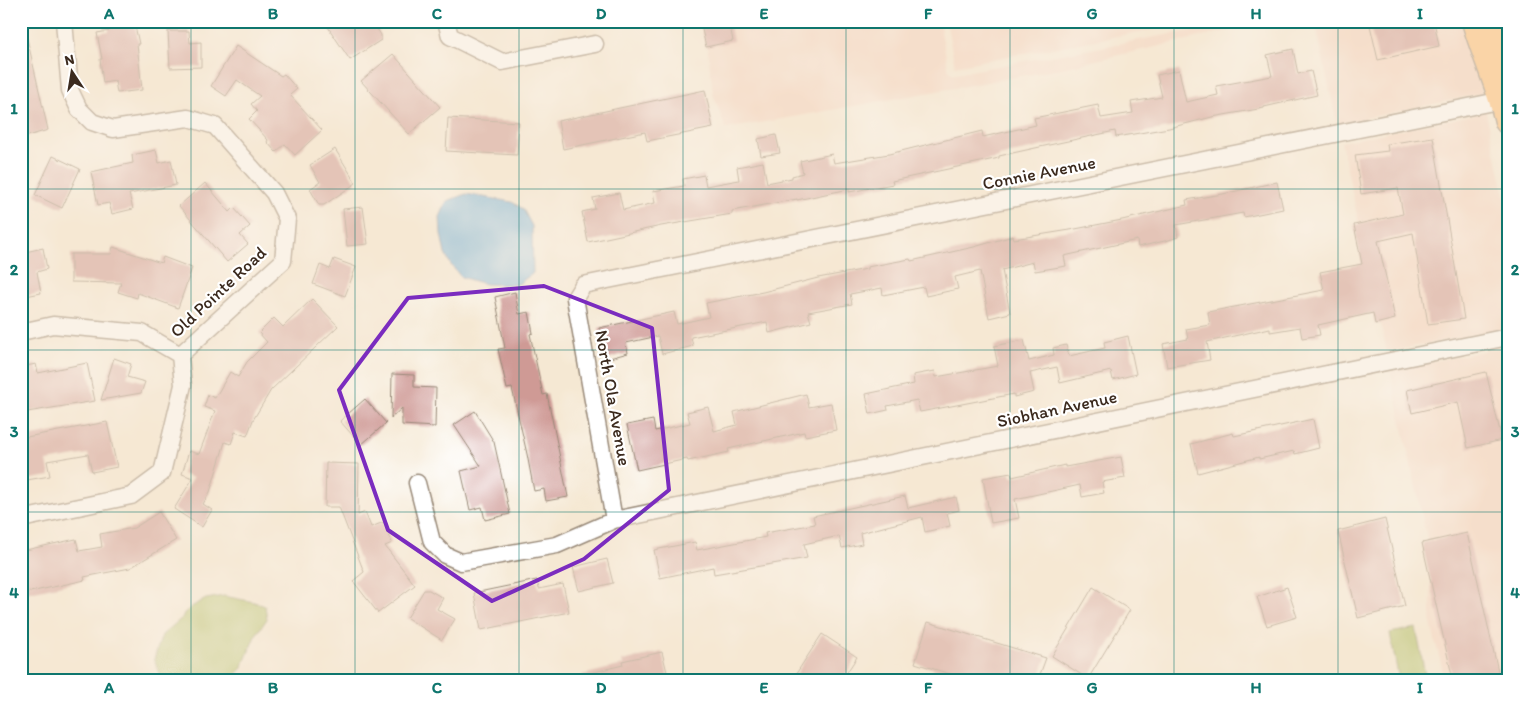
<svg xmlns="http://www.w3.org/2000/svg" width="1529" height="701" viewBox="0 0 1529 701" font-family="Itim,sans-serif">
<rect width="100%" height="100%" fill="#fff"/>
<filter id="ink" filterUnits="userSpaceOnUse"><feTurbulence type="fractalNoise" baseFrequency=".02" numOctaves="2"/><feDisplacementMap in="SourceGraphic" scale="10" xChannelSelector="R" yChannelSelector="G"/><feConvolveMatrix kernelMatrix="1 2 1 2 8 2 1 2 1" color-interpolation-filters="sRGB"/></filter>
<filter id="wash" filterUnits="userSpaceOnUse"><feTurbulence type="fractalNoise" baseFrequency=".0096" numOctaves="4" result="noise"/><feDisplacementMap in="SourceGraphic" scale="20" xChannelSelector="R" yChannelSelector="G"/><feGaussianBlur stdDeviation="1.12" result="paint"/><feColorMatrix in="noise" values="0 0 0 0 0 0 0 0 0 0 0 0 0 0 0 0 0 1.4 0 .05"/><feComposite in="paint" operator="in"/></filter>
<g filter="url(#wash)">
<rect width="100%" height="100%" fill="#f5e8d3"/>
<path fill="#f4d3c0" d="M 710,21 L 939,21 L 948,67 L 950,72 L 954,74 L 1243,21 L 1271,21 L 1048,71 L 726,129 L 713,94 L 708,51 Z
M 946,21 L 1199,21 L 955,66 Z
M 1315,21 L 1465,21 L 1482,94 L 1337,124 Z
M 1486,112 L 1508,209 L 1508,328 L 1387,352 L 1341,142 Z
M 1508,346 L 1508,680 L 1445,680 L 1431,624 L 1431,556 L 1390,370 Z"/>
<path fill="#acbd60" stroke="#74743f" d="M 224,596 L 254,602 L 265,606 L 267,619 L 255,636 L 242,668 L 230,680 L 162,680 L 154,659 L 162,635 L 182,618 L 184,613 L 193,606 L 206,599 Z
M 1416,628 L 1426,680 L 1399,680 L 1390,633 Z"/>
<path fill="#64abda" stroke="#506a7c" d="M 466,194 L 512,202 L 523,209 L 532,226 L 533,273 L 517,285 L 485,284 L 461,277 L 451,265 L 445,254 L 441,234 L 440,217 L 447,201 Z"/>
<g id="blocks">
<path fill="#cf9a95" d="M 108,21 L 134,21 L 139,44 L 137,44 L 142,90 L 117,93 L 115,81 L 103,83 L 100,59 L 102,59 L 97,33 L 109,31 Z
M 324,21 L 372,21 L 381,35 L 381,40 L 350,60 Z
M 700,21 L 729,21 L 733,41 L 706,47 Z
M 1369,21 L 1434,21 L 1439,46 L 1378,60 Z
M 168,31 L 189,31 L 190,43 L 201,42 L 201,67 L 170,68 Z
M 21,38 L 27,38 L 48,130 L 21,138 Z
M 236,46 L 281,76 L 284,74 L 297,89 L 290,95 L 322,130 L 295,155 L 285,144 L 276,152 L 267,142 L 268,140 L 249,119 L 257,111 L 251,104 L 260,96 L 237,80 L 226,96 L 211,86 Z
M 1293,49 L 1298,74 L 1311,71 L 1317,95 L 1264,107 L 1264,108 L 1212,117 L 1169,128 L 1116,137 L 1115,131 L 1049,145 L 999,156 L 999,158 L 892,181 L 893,184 L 849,192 L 849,189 L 797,200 L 797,199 L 732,211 L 732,214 L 661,226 L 588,242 L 582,212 L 595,209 L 593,198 L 619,193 L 623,210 L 655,203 L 653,191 L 684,186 L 683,179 L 704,175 L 706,186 L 739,180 L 737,167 L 763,162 L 767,183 L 792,178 L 792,176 L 803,173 L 800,161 L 832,154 L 834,163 L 889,154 L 982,131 L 983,137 L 1036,125 L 1034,118 L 1098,105 L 1101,118 L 1133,113 L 1131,102 L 1162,97 L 1157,75 L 1179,70 L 1186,102 L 1218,95 L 1216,86 L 1272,76 L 1267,55 Z
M 393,54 L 440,107 L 409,134 L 361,81 Z
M 705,90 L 713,128 L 647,141 L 645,132 L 563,149 L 558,121 Z
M 448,118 L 519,122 L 517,155 L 446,151 Z
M 776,135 L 780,153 L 761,156 L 758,139 Z
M 1433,137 L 1464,319 L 1428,324 L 1413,233 L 1378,241 L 1395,319 L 1375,324 L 1373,313 L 1318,325 L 1320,335 L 1302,338 L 1300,327 L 1270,332 L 1270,328 L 1207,342 L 1210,360 L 1167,367 L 1163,344 L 1188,339 L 1186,329 L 1210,325 L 1208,312 L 1324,290 L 1320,272 L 1362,264 L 1354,225 L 1403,214 L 1398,188 L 1361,194 L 1355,155 L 1388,151 L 1387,144 Z
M 335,149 L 356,183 L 324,205 L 319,205 L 310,189 L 320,182 L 310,165 Z
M 156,150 L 159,163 L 171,160 L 176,185 L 129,194 L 133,209 L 112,214 L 109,203 L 98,205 L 91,172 L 133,163 L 132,155 Z
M 53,156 L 80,169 L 62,208 L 35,195 Z
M 1277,182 L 1283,209 L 1244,217 L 1243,213 L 1176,225 L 1178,237 L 1169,240 L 1138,247 L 1137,240 L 1064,256 L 1066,266 L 1035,271 L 1033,262 L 1002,270 L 1010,313 L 989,318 L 980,271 L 955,277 L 958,289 L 926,296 L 924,287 L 883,295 L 882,288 L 850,294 L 852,304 L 808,312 L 811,322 L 769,333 L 767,322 L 691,337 L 693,346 L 662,354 L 658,336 L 626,343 L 628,353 L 606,359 L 599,328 L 674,312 L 677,324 L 709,317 L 706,303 L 763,292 L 818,278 L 867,269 L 867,267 L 910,259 L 911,261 L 974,247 L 1013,236 L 1014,239 L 1070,230 L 1122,220 L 1187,205 L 1186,200 L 1223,194 Z
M 205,183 L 230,212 L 234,208 L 250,226 L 240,235 L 248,244 L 227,262 L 179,206 Z
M 363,207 L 368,244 L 347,246 L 343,209 Z
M 113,247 L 161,263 L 163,257 L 192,268 L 178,308 L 138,293 L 137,298 L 118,292 L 121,283 L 71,282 L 71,254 L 111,254 Z
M 43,248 L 47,269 L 37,272 L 41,293 L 21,297 L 21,253 Z
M 334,259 L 356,267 L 345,296 L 313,284 L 320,265 L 330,269 Z
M 515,292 L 519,314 L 529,312 L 533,333 L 530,334 L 543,395 L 547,394 L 568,497 L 546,501 L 544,489 L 534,491 L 527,454 L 512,388 L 507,389 L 498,349 L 505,348 L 495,297 Z
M 312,299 L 338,326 L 271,390 L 253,420 L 247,436 L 235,432 L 231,444 L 225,442 L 210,492 L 203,504 L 212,510 L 202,527 L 174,509 L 193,478 L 182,474 L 189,451 L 199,454 L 215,411 L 204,407 L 208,395 L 215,398 L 230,372 L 238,377 L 247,362 L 267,342 L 259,333 L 274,318 L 283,327 Z
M 1128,336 L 1136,374 L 1113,380 L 1111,371 L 1060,383 L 1057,367 L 1030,373 L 1034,392 L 1014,397 L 1014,394 L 920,412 L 917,400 L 887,406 L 888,410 L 870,414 L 866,394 L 914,384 L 913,375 L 935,371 L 936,377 L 998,366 L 994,346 L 1024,340 L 1029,361 L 1054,355 L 1053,348 L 1066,345 L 1069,356 L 1105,348 L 1104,342 Z
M 114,358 L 131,364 L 127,377 L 145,382 L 141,393 L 101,400 Z
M 87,363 L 95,401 L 21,413 L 21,367 L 36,364 L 38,373 Z
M 1486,372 L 1502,440 L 1468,448 L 1458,402 L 1412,413 L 1407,390 Z
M 392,374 L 414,375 L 414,387 L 436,388 L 435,427 L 402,425 L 402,408 L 391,418 Z
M 806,394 L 809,407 L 831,403 L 836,430 L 805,436 L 804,432 L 728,449 L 729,452 L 688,461 L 687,459 L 637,470 L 627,425 L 653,420 L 655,431 L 690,423 L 687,412 L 708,407 L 714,431 L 737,425 L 734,412 Z
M 365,399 L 386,423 L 361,445 L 340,421 Z
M 475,411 L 494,442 L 510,514 L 485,520 L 482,507 L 470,510 L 461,471 L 481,466 L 454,425 Z
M 1313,419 L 1319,448 L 1295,454 L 1294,451 L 1259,459 L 1259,457 L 1198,473 L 1191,444 L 1233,433 L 1234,436 Z
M 107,422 L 117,467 L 92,472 L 88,454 L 47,461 L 50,476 L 21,481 L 21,438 Z
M 1121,457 L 1125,478 L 1102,482 L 1104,493 L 1082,497 L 1080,485 L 1015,499 L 1019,518 L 991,523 L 983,478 L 1011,473 L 1012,477 L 1065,465 L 1065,467 Z
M 326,463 L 359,464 L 358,515 L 365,512 L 371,527 L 384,522 L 392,543 L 385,546 L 415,585 L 378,613 L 353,581 L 364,572 L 339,507 L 325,507 Z
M 905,496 L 908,508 L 956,497 L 959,510 L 947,513 L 950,526 L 925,532 L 922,517 L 860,533 L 862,544 L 842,548 L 839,536 L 804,544 L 807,558 L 714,574 L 713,567 L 660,578 L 654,550 L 695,542 L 697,550 L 766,537 L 765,533 L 815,524 L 813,516 Z
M 159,512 L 176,540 L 130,568 L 84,577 L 85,580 L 21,594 L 21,551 L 76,539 L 79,551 L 102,547 L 100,534 L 134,528 Z
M 1385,519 L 1405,606 L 1358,618 L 1338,531 Z
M 1467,533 L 1500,680 L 1453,680 L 1422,543 Z
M 607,559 L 613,583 L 579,591 L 573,567 Z
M 537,580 L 539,589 L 563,584 L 569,612 L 481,630 L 474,593 Z
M 1093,587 L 1130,610 L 1088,679 L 1052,656 Z
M 1287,587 L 1297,617 L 1267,626 L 1257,597 Z
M 424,590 L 429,590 L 443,598 L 437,609 L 455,619 L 442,640 L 407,618 Z
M 928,622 L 1046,658 L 1038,680 L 969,680 L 915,663 Z
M 822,634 L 857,657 L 842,680 L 792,680 Z
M 662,652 L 669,680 L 582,680 L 582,675 L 623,665 L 622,661 Z"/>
</g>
</g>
<g filter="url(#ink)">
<use href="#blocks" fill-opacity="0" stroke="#988978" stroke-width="1"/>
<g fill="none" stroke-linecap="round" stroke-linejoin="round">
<g stroke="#988978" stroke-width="19">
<path id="minor" d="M 446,21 L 450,36 L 502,62 L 595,44
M 21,332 L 53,325 L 142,333 L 180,355
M 417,483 L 432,542 L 445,555 L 461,562 L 557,545 L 614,520 L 1508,337
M 21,519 L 131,496 L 162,473 L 183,385 L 180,355 L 283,261 L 287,219 L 274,193 L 215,126 L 188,118 L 113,129 L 92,122 L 79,109 L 70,90 L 64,21
M 614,520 L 575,298 L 583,285 L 1503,100"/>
</g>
<g stroke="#988978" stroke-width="29">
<path id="primary" d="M 1475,21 C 1485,55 1500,86 1508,121
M 1497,21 L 1502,41 L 1503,81"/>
</g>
<use href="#minor" stroke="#fff" stroke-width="16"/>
<use href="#primary" stroke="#febc71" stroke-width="26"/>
</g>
</g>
<path d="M0 0H1529V701H0ZM 544,286 L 652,328 L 669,490 L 584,559 L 492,601 L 388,530 L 339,390 L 408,298 Z" fill="#f5e8d3" fill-opacity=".55" fill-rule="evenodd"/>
<path fill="none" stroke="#7b2cbf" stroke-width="4" stroke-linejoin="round" d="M 544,286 L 652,328 L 669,490 L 584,559 L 492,601 L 388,530 L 339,390 L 408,298 Z"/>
<path fill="none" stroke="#0f766e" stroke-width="1" stroke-opacity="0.55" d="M 191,21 L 191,680M 355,21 L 355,680M 519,21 L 519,680M 683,21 L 683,680M 846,21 L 846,680M 1010,21 L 1010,680M 1174,21 L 1174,680M 1338,21 L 1338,680M 21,189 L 1508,189M 21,350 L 1508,350M 21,512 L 1508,512"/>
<g text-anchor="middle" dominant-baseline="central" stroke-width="4.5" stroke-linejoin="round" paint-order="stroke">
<g font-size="18" fill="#3b2a1e" stroke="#fff">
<text transform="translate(1039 173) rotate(-11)">Connie Avenue</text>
<text transform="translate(218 292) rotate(-43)">Old Pointe Road</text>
<text transform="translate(613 398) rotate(80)">North Ola Avenue</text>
<text transform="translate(1057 409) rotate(-12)">Siobhan Avenue</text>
</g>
</g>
<rect width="1529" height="701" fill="none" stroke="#fff" stroke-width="55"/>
<g transform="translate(72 72) rotate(348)" stroke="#ffffff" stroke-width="4" paint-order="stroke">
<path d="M0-4L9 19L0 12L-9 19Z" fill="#3b2a1e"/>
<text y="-8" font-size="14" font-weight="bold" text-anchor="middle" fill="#3b2a1e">N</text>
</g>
<rect x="28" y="28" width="1474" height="646" fill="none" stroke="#0f766e" stroke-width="2"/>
<g font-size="16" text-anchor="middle" font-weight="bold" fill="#0f766e">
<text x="109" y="19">A</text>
<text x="273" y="19">B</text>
<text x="437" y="19">C</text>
<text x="601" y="19">D</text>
<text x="764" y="19">E</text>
<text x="928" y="19">F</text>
<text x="1092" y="19">G</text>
<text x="1256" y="19">H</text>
<text x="1420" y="19">I</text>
<text x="14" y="114">1</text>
<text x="1515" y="114">1</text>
<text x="14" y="275">2</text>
<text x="1515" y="275">2</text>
<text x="14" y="437">3</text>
<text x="1515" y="437">3</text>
<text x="14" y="598">4</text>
<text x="1515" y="598">4</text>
<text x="109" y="693">A</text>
<text x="273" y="693">B</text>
<text x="437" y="693">C</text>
<text x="601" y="693">D</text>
<text x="764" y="693">E</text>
<text x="928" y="693">F</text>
<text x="1092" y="693">G</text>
<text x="1256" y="693">H</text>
<text x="1420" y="693">I</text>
</g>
</svg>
